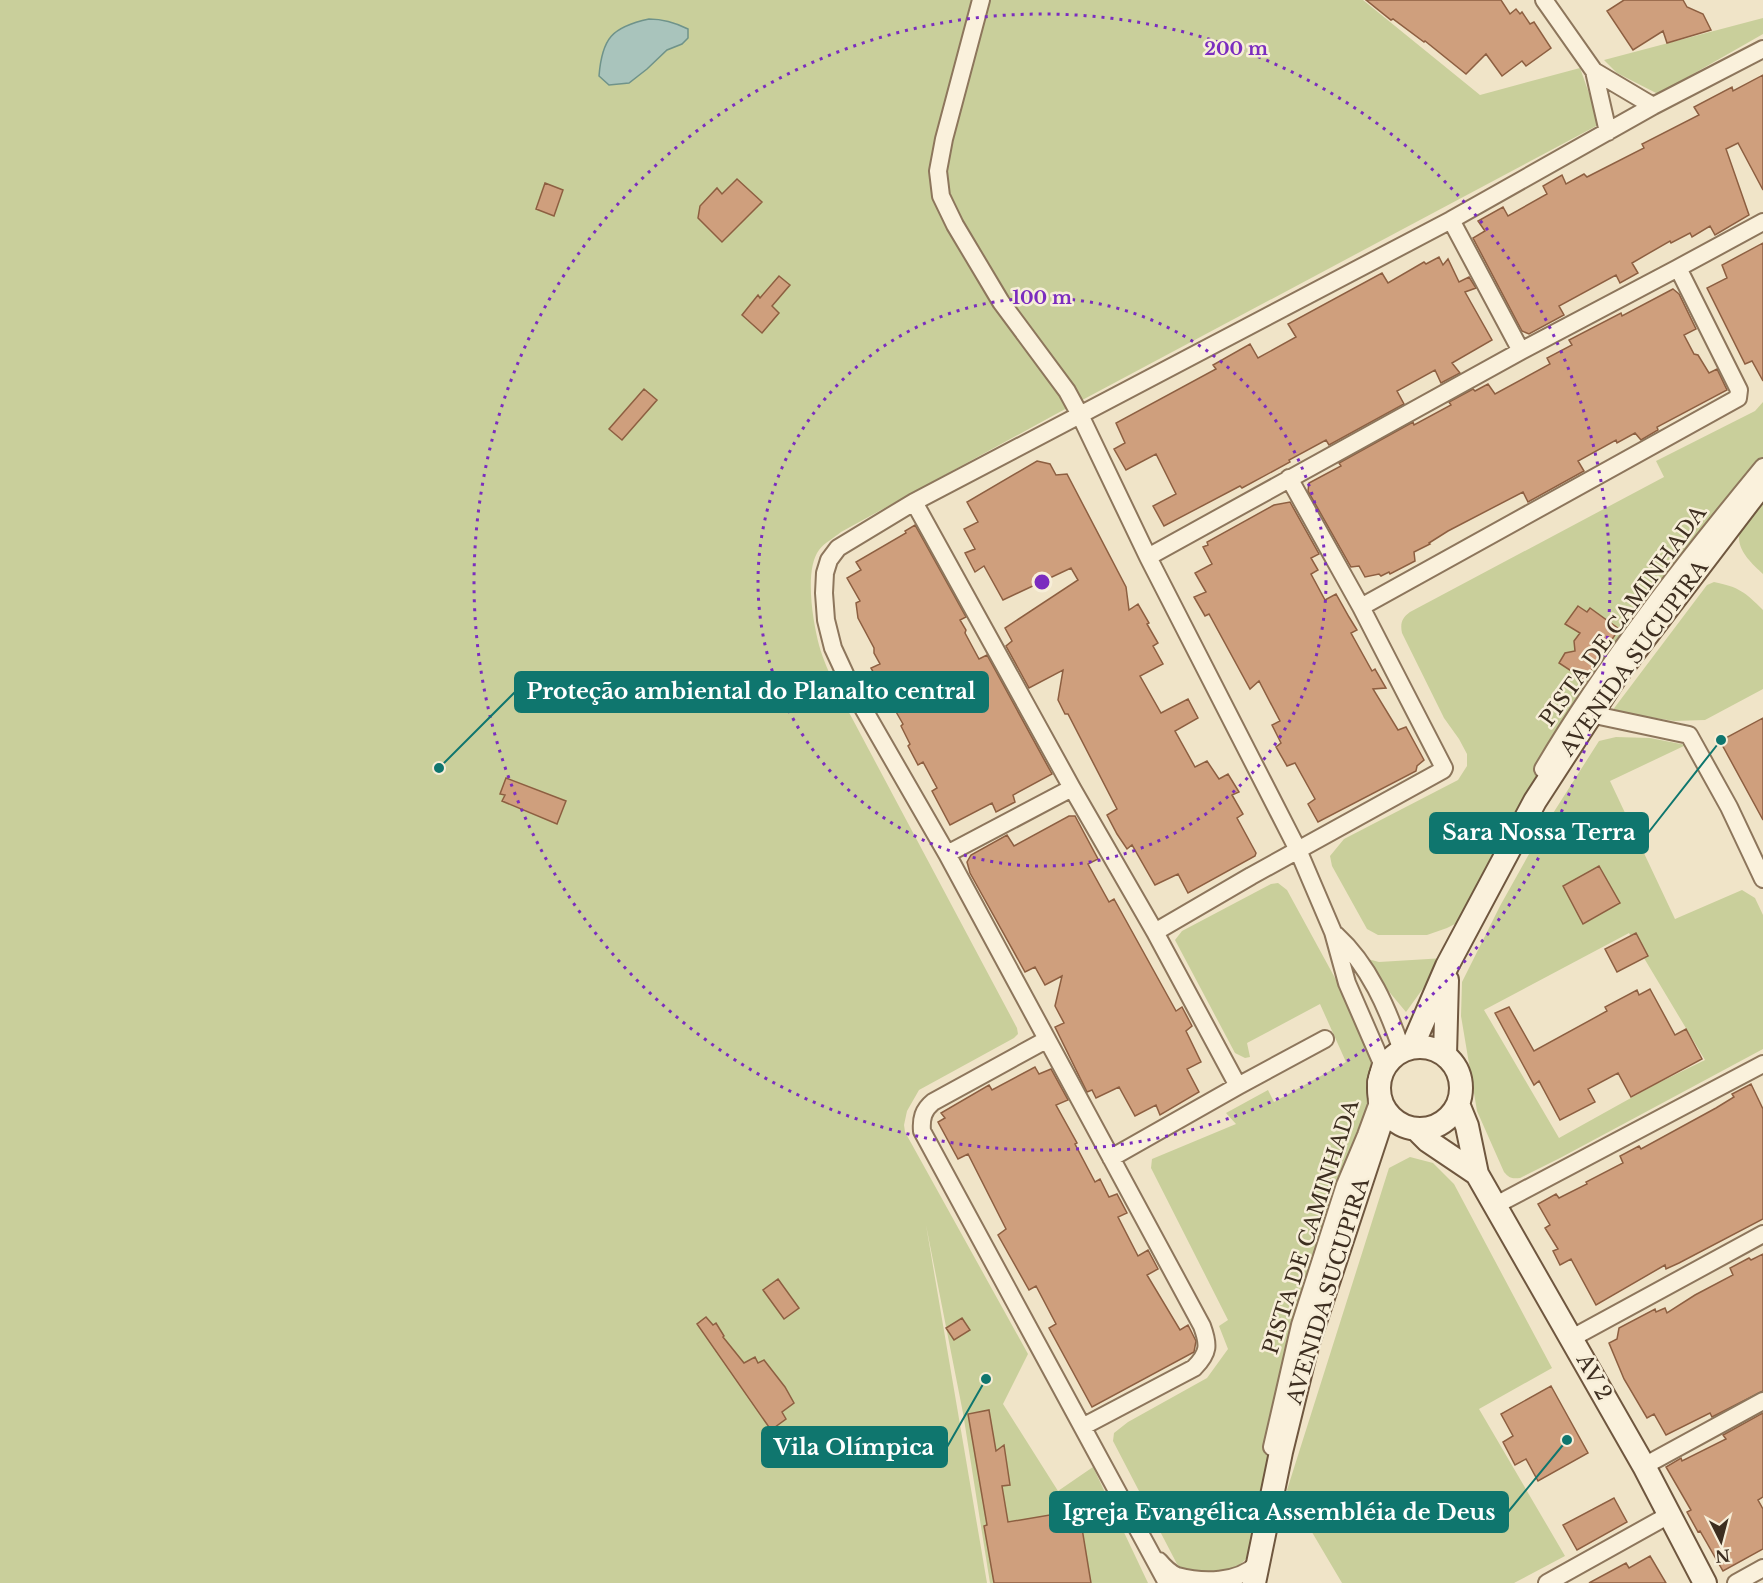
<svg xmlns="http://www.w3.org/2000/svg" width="1763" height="1583" viewBox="0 0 1763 1583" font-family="'Libre Baskerville',serif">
<rect width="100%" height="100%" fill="#f0e4c8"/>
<path fill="#c9cf9b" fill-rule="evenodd" d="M 0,0 L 1363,0 L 1480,95 L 1580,68 L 1600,124 L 1056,414 L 841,532 C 834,538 824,543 819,550 C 804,570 813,622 819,645 C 823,660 830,674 836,688 L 1017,1028 L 1018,1034 L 1014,1038 L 919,1090 L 907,1111 L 904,1125 L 905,1132 L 1028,1354 L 1003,1404 L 1058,1491 L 1093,1467 L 1148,1583 L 990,1583 L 963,1413 L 926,1225 L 987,1583 L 0,1583 Z
M 1763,18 L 1763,34 L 1658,94 L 1617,73 L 1604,60 Z
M 1763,402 L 1763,475 L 1461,921 L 1447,928 L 1427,935 L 1378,935 L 1367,929 L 1332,866 L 1330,856 L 1344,839 L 1458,780 L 1467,766 L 1467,754 L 1459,739 L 1444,718 L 1402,633 C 1400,623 1402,618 1410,612 L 1664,477 L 1656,461 L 1755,411 Z
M 1763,503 L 1763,574 C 1751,563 1733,547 1741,529 C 1745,520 1757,510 1763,503 Z
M 1714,582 C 1739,587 1745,592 1763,610 L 1763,689 L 1705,720 L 1674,721 L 1612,711 L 1707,585 Z
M 1616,737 L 1650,738 L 1686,745 L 1610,781 L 1675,919 L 1742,890 L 1755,898 L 1763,915 L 1763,1049 L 1560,1158 L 1520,1178 C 1512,1179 1509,1178 1504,1172 L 1477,1111 L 1461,1016 L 1462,982 L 1500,906 L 1543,829 L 1599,741 ZM 1629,933 L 1705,1060 L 1656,1084 L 1559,1138 L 1484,1010 Z
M 1278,883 L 1287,890 L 1347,1000 L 1377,1066 L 1376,1082 L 1250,1554 L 1244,1561 L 1224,1576 L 1185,1571 L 1177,1564 L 1113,1441 L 1114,1433 L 1128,1422 L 1207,1378 L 1228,1349 L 1219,1326 L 1228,1320 L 1151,1168 L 1152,1159 L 1236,1124 L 1226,1113 L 1268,1090 L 1274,1102 L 1346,1062 L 1320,1004 L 1247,1043 L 1250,1057 L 1245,1058 L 1235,1053 L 1175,940 L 1182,931 L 1271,884 Z
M 1360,957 L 1379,962 L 1445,958 L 1406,1012 Z
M 1410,1157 L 1433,1163 L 1454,1184 L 1552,1368 L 1479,1409 L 1565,1556 L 1514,1583 L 1342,1583 L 1287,1490 L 1389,1168 Z"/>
<path fill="#a9c4bc" stroke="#6f938a" stroke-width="1.5" d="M 649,19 C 663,19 674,22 688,29 L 688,38 L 682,44 L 667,50 L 647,69 L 629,83 L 609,85 L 599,76 C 602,38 612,27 649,19 Z"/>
<path fill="#cf9f7d" stroke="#8d5f41" stroke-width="1.5" d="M 1366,0 L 1501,0 L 1510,14 L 1516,9 L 1520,14 L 1522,12 L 1530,24 L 1534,22 L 1551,48 L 1526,66 L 1522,61 L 1502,76 L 1486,54 L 1466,74 L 1425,41 L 1424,42 L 1393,19 L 1391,20 Z
M 1624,0 L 1683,0 L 1687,7 L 1703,14 L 1711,30 L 1667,43 L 1663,31 L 1633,50 L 1607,11 Z
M 1763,75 L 1763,190 L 1738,143 L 1726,149 L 1749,215 L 1715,235 L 1710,226 L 1692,237 L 1690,233 L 1671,243 L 1670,241 L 1632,263 L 1638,273 L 1620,283 L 1616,275 L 1559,306 L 1564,315 L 1529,334 L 1522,331 L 1473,238 L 1485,231 L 1478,221 L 1503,207 L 1508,216 L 1547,194 L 1543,186 L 1562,175 L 1566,184 L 1584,174 L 1587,177 L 1644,148 L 1642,144 L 1699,115 L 1694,107 L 1732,87 L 1733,91 Z
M 737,179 L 762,202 L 722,242 L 698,218 L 700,206 L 717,188 L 722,194 Z
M 545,183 L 563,190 L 554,216 L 536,209 Z
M 1763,243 L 1763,381 L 1752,361 L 1745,364 L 1707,288 L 1727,278 L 1722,265 Z
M 1439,257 L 1443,265 L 1448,259 L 1459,282 L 1469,277 L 1476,288 L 1465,292 L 1492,340 L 1452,363 L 1460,373 L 1441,383 L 1435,370 L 1397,391 L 1404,404 L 1329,445 L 1326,440 L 1289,460 L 1290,462 L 1242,488 L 1240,486 L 1164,526 L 1153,506 L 1176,494 L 1156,454 L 1126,470 L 1114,449 L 1125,443 L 1116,423 L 1216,369 L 1213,365 L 1250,344 L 1258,358 L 1296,337 L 1288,324 L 1382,273 L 1388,283 L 1424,262 L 1426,264 Z
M 779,276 L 790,285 L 772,306 L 779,313 L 762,333 L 742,315 L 758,295 L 760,298 Z
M 1673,289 L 1679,294 L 1696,329 L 1684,335 L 1694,354 L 1698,355 L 1709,373 L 1717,369 L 1727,390 L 1657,427 L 1658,430 L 1641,440 L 1635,433 L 1617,443 L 1616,440 L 1578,461 L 1584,471 L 1528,502 L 1523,492 L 1448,531 L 1429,543 L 1430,544 L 1414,552 L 1415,561 L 1390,574 L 1389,572 L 1381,576 L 1379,574 L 1365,577 L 1359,566 L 1351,567 L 1308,491 L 1309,483 L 1341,466 L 1339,463 L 1413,422 L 1414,425 L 1451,405 L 1449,402 L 1473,389 L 1475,391 L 1488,384 L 1495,394 L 1550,364 L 1547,358 L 1572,345 L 1569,340 L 1621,313 L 1622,316 Z
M 644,389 L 657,400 L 622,440 L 609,429 Z
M 1037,461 L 1050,464 L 1056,475 L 1067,474 L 1126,587 L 1129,610 L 1138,604 L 1149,623 L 1147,624 L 1158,643 L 1153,646 L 1163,664 L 1140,676 L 1161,713 L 1188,699 L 1198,718 L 1175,731 L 1195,767 L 1207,761 L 1219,779 L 1228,774 L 1239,792 L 1232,795 L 1243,814 L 1237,818 L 1256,853 L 1255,856 L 1188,893 L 1178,874 L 1155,885 L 1132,845 L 1127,849 L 1117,834 L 1107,815 L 1117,809 L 1068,714 L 1065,714 L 1058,700 L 1063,670 L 1029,688 L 1006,646 L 1012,641 L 1005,628 L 1078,580 L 1071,568 L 1003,600 L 984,566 L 975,572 L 965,553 L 975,549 L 964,529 L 978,522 L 967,502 Z
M 1290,502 L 1319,554 L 1311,558 L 1318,570 L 1311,574 L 1325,600 L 1336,594 L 1349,617 L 1357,630 L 1351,633 L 1372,671 L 1375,669 L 1386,688 L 1373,689 L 1398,730 L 1406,727 L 1424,760 L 1417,766 L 1416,771 L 1318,822 L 1308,804 L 1315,799 L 1295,763 L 1287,766 L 1276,747 L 1281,743 L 1272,725 L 1280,721 L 1259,681 L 1250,689 L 1209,614 L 1205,616 L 1194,597 L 1206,592 L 1195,573 L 1212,564 L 1203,547 L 1208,545 L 1207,542 L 1274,505 Z
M 915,525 L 966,617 L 960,620 L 966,630 L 965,633 L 979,659 L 987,655 L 1052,774 L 1013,795 L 1015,802 L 996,812 L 992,803 L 950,825 L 932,791 L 937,788 L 923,762 L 918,765 L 908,746 L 910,744 L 901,726 L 903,724 L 871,668 L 880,664 L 874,653 L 874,648 L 858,618 L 856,603 L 860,601 L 847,578 L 861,570 L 856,562 L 906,533 L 905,531 Z
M 1578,606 L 1587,612 L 1590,608 L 1619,629 L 1585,680 L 1559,663 L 1565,653 L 1575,651 L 1574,641 L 1580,633 L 1565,624 Z
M 1763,718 L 1763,820 L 1720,741 Z
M 506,778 L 566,801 L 557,824 L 502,801 L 505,795 L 500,794 Z
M 1069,816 L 1075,816 L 1098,859 L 1088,864 L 1109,902 L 1114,899 L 1176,1011 L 1182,1007 L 1192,1026 L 1186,1031 L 1201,1062 L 1187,1069 L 1199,1092 L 1160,1115 L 1156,1105 L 1135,1116 L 1119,1087 L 1096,1098 L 1092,1090 L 1087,1092 L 1055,1027 L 1064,1023 L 1055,1006 L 1062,976 L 1045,985 L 1035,967 L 1025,972 L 970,873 L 967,862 L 971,855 L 1007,835 L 1014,846 Z
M 1599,866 L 1620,903 L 1583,924 L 1563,886 Z
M 1636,933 L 1648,956 L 1617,972 L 1605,949 Z
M 1650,989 L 1675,1035 L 1686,1029 L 1702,1059 L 1631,1097 L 1618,1073 L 1588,1089 L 1595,1102 L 1560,1120 L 1539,1081 L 1534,1085 L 1495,1013 L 1509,1007 L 1534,1051 L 1607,1011 L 1605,1007 L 1637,990 L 1639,995 Z
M 1035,1067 L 1039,1074 L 1051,1069 L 1068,1100 L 1056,1105 L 1077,1143 L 1075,1144 L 1095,1182 L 1100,1179 L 1109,1197 L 1117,1194 L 1127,1213 L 1118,1217 L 1138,1256 L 1148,1250 L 1158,1269 L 1147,1275 L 1180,1330 L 1188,1325 L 1196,1341 L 1194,1352 L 1092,1407 L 1049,1328 L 1056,1324 L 1036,1286 L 1029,1290 L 998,1235 L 1006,1229 L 968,1154 L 958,1159 L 938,1122 L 945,1118 L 941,1113 L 989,1085 L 992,1090 Z
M 1751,1084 L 1763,1109 L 1763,1219 L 1679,1263 L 1666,1269 L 1665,1265 L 1596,1305 L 1571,1259 L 1560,1265 L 1553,1251 L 1558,1249 L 1545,1228 L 1550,1225 L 1538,1204 L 1556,1194 L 1559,1198 L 1587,1184 L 1586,1182 L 1623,1163 L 1620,1156 L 1639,1146 L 1641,1149 L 1716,1108 L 1734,1097 L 1732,1094 Z
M 1763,1254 L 1763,1391 L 1712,1417 L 1710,1413 L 1666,1435 L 1654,1414 L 1647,1418 L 1624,1379 L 1609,1343 L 1617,1339 L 1619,1328 L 1655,1309 L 1656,1312 L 1665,1308 L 1667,1313 L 1695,1295 L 1733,1275 L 1730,1268 L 1749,1258 L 1751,1260 Z
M 778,1279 L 799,1308 L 784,1319 L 763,1290 Z
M 706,1317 L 713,1325 L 716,1323 L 724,1336 L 723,1337 L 744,1363 L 755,1357 L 758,1363 L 764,1360 L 785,1387 L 794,1403 L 782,1412 L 786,1419 L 771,1430 L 697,1324 Z
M 962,1318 L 970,1330 L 954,1340 L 946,1328 Z
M 1551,1386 L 1588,1453 L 1538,1481 L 1526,1459 L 1515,1465 L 1503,1442 L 1513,1436 L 1501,1414 Z
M 989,1410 L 996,1451 L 1004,1445 L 1010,1485 L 1002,1486 L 1008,1522 L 1079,1510 L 1091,1583 L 994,1583 L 984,1526 L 987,1525 L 968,1414 Z
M 1763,1413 L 1763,1497 L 1758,1500 L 1763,1509 L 1763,1549 L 1723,1571 L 1700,1531 L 1698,1532 L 1687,1512 L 1691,1510 L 1666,1467 L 1681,1458 L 1682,1461 L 1726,1439 L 1723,1435 Z
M 1614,1498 L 1627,1522 L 1577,1550 L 1563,1525 Z
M 1650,1556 L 1666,1583 L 1589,1583 L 1626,1563 L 1629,1568 Z"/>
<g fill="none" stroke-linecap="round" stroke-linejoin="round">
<g stroke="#8d765c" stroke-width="20">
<path id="street" d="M 981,0 L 944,139 L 938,171 L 941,196 L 955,225 L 1001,302 L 1067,391 L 1080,415 L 1148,557 L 1298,850 L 1333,932 L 1347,983 L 1384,1068
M 1544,0 L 1594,71 L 1608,132
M 1594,71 L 1653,106
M 1451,220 L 1521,351
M 1289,478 L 1361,607
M 914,502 L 1072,788 L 1155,932 L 1238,1086
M 1148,557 L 1521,351 L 1678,268
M 1590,714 L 1689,735 L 1729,807 L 1763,879
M 1543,769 C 1607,661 1684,563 1763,467
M 947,854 L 1072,788
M 1155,932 L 1251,876 L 1443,770 L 1444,768 L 1361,607 L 1738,398 L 1739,390 L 1678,268 L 1763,222
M 1336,935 C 1369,965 1388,1009 1402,1051
M 1046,1040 L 933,1102 C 923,1110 921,1119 922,1131 L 1167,1583
M 1111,1158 L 1238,1086 L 1325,1039
M 1496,1205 L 1763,1064
M 1572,1338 L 1763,1234
M 1084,1426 L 1194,1368 C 1209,1353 1209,1345 1202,1326 L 947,854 L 852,689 L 833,648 L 826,620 L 824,593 L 825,573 L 829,560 L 838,548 L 914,502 L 1451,220 L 1653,106 L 1763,49
M 1272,1447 L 1300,1325 L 1345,1185 L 1366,1135 L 1377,1105 L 1376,1082 L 1382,1060
M 1644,1466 L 1763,1401
M 1159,1561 C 1164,1567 1170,1573 1177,1576 C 1203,1583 1238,1583 1257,1564
M 1547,1583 L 1669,1515
M 1736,1583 L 1763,1568"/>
</g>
<g stroke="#6f573f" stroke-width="26">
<path id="secondary" d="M1379 1088a41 41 0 1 1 82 0a41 41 0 1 1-82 0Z
M 1412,1047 L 1447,966 L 1535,801 L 1618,673 L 1763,483
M 1445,1055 L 1447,980
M 1458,1104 L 1467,1126 L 1477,1174 L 1644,1466 L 1705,1583
M 1416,1129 L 1428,1141 L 1477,1174
M 1254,1583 L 1281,1452 L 1307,1346 L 1385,1110"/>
</g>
<use href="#street" stroke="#faf1dc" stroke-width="16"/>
<use href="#secondary" stroke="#faf1dc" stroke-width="22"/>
</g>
<g fill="none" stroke="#7b2cbf" stroke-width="3" stroke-dasharray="3 6">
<circle cx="1042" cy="582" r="284"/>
<circle cx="1042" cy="582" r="568"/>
</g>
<g text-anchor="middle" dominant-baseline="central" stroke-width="5" stroke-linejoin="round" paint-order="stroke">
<g font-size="21" fill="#3d2e20" stroke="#f7eed8">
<text transform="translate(1623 616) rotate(-54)">PISTA DE CAMINHADA</text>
<text transform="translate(1634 658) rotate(-54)">AVENIDA SUCUPIRA</text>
<text transform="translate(1311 1227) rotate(-72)">PISTA DE CAMINHADA</text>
<text transform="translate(1328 1291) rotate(-73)">AVENIDA SUCUPIRA</text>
<text transform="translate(1594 1377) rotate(61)">AV 2</text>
</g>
</g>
<circle cx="1042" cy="582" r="9" fill="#7b2cbf" stroke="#f7eed8" stroke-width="3"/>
<g font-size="18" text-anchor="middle" font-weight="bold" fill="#7b2cbf" stroke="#f7eed8" stroke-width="5" stroke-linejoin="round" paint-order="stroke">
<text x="1236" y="55">200 m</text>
<text x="1042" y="304">100 m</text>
</g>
<path fill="none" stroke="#0f766e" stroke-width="2" d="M439 768L515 692M1721 740L1648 833M986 1379L947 1447M1567 1440L1508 1512"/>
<g fill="#0f766e" stroke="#f7eed8" stroke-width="2">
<circle cx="439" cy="768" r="6"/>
<circle cx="1721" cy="740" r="6"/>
<circle cx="986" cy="1379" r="6"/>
<circle cx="1567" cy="1440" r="6"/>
</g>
<g fill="#0f766e" stroke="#0f766e" stroke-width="2">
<rect x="515" y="672" width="473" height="40" rx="6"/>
<rect x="1430" y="813" width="218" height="40" rx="6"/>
<rect x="762" y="1427" width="185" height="40" rx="6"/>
<rect x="1050" y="1492" width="458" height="40" rx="6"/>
</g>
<g font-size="22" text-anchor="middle" font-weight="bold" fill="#fff">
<text x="751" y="699">Proteção ambiental do Planalto central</text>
<text x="1539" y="840">Sara Nossa Terra</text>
<text x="854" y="1455">Vila Olímpica</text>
<text x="1279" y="1520">Igreja Evangélica Assembléia de Deus</text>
</g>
<g transform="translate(1721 1541) rotate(174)" stroke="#f7eed8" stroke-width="4.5" paint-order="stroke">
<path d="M0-4.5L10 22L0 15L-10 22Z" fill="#3d2e20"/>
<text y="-9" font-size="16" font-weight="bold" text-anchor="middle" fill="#3d2e20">N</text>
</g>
</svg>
